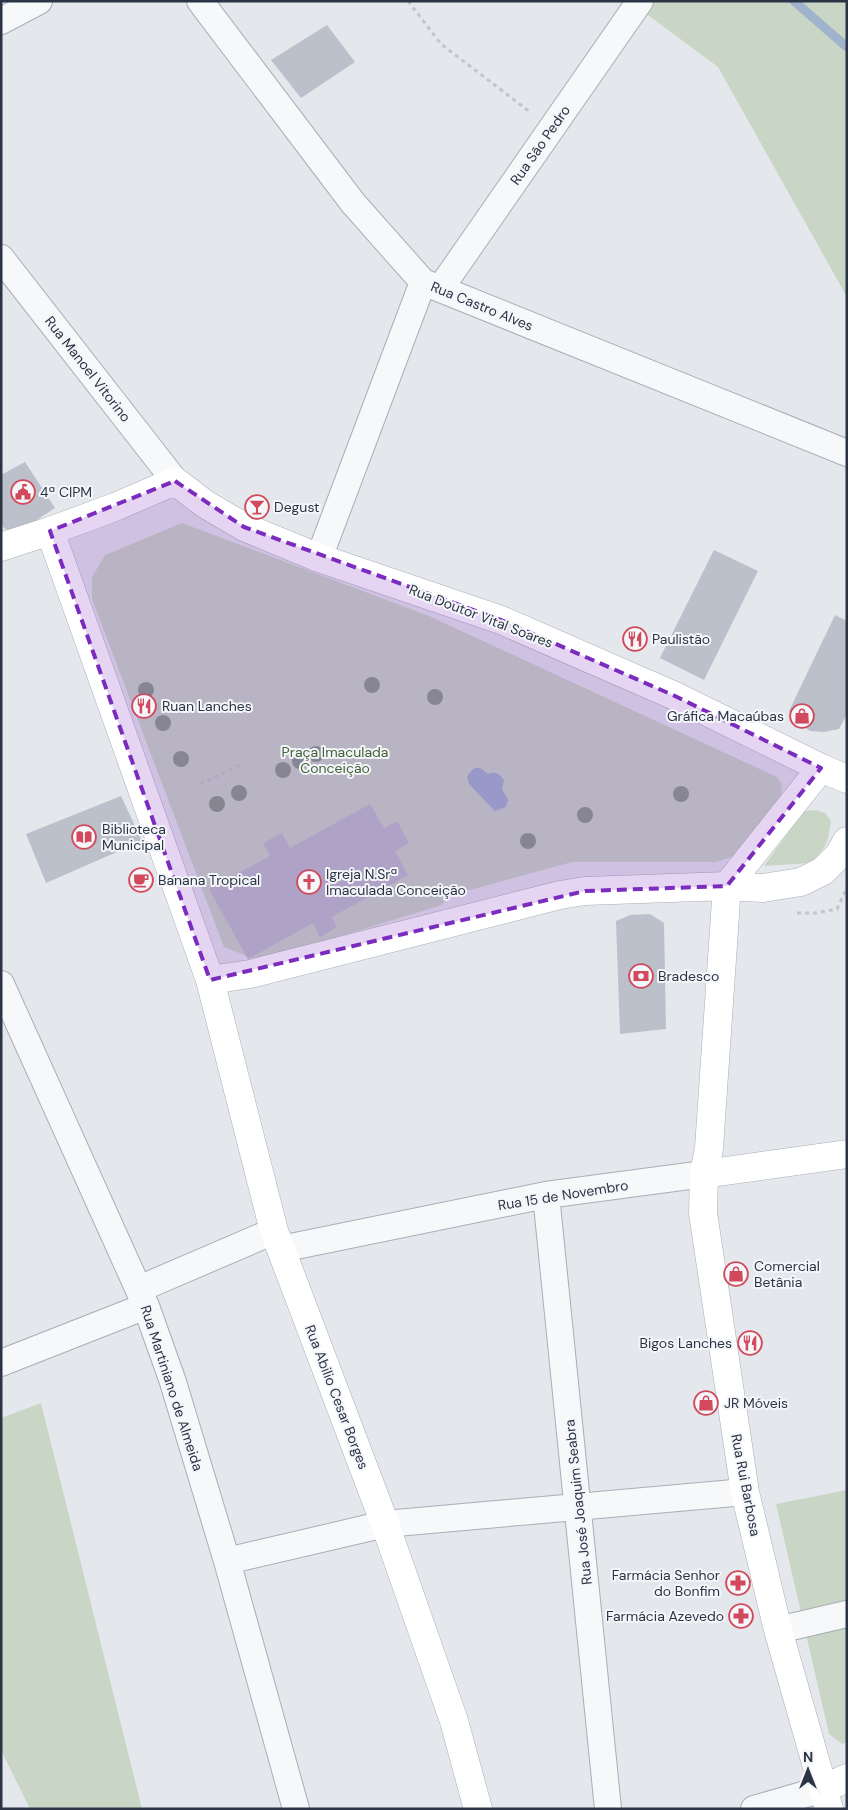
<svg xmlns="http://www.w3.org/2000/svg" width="848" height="1810" viewBox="0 0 848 1810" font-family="'DM Sans',sans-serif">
<rect width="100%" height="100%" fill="#e4e7ec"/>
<path fill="#c9d6c5" d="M 629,1 L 847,1 L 847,297 L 718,67 Z
M 182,523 L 429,616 L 777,777 L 782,784 L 781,795 L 766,818 L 734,856 L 716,862 L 572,862 L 448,896 L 442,905 L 259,961 L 224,947 L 92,599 L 92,577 L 105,555 Z
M 816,810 L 825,813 L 831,821 C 828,843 826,848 811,863 L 764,866 L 804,811 Z
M 41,1403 L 142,1809 L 30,1809 L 1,1750 L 1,1418 Z
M 847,1490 L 847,1742 L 842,1744 L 829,1734 L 776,1504 Z"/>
<path fill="#9fb4cc" d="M 475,768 L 480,768 L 488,774 C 496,771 499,774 504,780 L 502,789 L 508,800 L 506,807 L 495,811 L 469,784 L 467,777 L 471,771 Z"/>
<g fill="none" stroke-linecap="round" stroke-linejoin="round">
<path stroke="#9fb4cc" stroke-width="9" d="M 794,1 L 847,47"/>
</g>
<path fill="#bbc0ca" d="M 327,25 L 355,62 L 301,98 L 271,60 Z
M 25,462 L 55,508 L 15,534 L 4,528 L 1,523 L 1,475 Z
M 714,550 L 758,571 L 704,680 L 660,658 Z
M 835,615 L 847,621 L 847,714 L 839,729 L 824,732 L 810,731 L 797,721 L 789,711 Z
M 121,796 L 142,841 L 46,883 L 26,834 Z
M 370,804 L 384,828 L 397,821 L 409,843 L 395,851 L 408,875 L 332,917 L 337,927 L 320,937 L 313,923 L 248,959 L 209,889 L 270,856 L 263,843 L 282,833 L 290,848 Z
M 650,914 L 664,923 L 666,1029 L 620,1034 L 616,921 L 630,915 Z"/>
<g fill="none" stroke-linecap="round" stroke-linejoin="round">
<g stroke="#a9aeb7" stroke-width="28">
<path id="street" d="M 200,1 L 353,203 L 423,282 L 847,453
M 1,21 L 39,1
M 1,258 L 175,481
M 440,289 L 640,1
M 319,558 L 423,282
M 1,984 L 146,1306 L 173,1382 L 227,1561 L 296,1809
M 546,1195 L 608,1809
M 281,1249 L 546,1195 L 704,1174
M 139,1289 L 274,1231
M 1,1363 L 146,1306
M 227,1561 L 385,1524 L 745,1492
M 778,1630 L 847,1614
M 754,1809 L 823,1789"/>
</g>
<g stroke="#a9aeb7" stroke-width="29">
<path id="secondary" d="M 1,547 L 50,531
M 821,768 L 727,886 L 709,1148 L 704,1174 L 703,1213 L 745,1492 L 778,1630 L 829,1809
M 847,779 L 821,768 L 675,696 L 501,620 L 319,558 L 244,527 L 205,504 L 175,481 L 115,507 L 50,531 L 210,980 L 250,974 L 560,895 L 585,891 L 727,886 L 763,888 L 801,882 L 823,871 L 839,855 L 847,841
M 210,980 L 274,1231 L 385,1524 L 454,1721 L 478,1809
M 704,1174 L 847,1154
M 823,1789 L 847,1778"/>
</g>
<path stroke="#c2c5cb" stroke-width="3" stroke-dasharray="4 4" stroke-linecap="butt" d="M 408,1 L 441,44 L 530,112
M 200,784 L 240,765
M 797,913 L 816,913 L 837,909 L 846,890"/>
<use href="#street" stroke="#f7f8fa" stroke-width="26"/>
<use href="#secondary" stroke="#fff" stroke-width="28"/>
</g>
<g fill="#899d89">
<circle cx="372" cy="685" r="8"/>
<circle cx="146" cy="690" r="8"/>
<circle cx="435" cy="697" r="8"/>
<circle cx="163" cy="723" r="8"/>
<circle cx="316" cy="754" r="8"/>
<circle cx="181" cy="759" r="8"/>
<circle cx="300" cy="761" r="8"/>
<circle cx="283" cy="770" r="8"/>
<circle cx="239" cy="793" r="8"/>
<circle cx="681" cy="794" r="8"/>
<circle cx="217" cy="804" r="8"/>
<circle cx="585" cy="815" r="8"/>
<circle cx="528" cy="841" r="8"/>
</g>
<path fill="#7b2cbf" fill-opacity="0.2" stroke="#7b2cbf" stroke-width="4" stroke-dasharray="10 6" stroke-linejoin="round" d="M 175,481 L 244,527 L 501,620 L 675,696 L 821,768 L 727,886 L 585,891 L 210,980 L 50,531 Z"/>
<defs>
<g id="civic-ring" transform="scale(1.25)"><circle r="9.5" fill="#f4f6f9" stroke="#d1495b" stroke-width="1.5"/><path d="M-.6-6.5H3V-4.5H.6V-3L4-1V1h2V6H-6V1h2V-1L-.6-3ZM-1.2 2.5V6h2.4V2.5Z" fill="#d1495b"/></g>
<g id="bar-ring" transform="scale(1.25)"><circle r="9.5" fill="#f4f6f9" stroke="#d1495b" stroke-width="1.5"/><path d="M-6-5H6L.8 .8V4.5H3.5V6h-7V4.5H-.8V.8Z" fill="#d1495b"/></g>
<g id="restaurant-ring" transform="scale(1.25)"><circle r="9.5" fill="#f4f6f9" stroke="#d1495b" stroke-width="1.5"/><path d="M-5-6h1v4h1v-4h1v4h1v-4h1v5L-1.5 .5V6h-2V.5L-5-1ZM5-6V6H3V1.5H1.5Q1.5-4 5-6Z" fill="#d1495b"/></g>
<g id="shop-ring" transform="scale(1.25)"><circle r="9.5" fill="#f4f6f9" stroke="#d1495b" stroke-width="1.5"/><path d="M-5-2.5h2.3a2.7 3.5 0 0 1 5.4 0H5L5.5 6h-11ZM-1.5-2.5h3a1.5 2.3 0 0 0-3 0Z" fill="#d1495b"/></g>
<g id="library-ring" transform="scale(1.25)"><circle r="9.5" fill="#f4f6f9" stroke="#d1495b" stroke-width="1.5"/><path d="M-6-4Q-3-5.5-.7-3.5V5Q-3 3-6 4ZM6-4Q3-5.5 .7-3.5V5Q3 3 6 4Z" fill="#d1495b"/></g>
<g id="cafe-ring" transform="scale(1.25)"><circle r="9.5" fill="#f4f6f9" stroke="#d1495b" stroke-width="1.5"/><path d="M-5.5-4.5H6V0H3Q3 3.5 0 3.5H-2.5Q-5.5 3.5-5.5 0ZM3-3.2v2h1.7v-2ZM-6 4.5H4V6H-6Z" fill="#d1495b"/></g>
<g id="church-ring" transform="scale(1.25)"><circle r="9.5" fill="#f4f6f9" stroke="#d1495b" stroke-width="1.5"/><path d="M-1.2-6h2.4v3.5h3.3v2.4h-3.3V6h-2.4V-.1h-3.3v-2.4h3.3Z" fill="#d1495b"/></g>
<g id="bank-ring" transform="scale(1.25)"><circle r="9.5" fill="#f4f6f9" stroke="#d1495b" stroke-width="1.5"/><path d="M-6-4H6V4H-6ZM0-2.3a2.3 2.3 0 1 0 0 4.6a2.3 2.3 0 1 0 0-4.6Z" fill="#d1495b"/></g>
<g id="pharmacy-ring" transform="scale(1.25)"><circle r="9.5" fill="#f4f6f9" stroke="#d1495b" stroke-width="1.5"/><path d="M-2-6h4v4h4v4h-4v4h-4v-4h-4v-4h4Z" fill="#d1495b"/></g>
</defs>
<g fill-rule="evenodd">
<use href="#civic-ring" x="23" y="492"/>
<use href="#bar-ring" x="257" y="507"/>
<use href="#restaurant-ring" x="635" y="639"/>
<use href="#restaurant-ring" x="144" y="706"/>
<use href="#shop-ring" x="802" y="716"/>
<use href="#library-ring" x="84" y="837"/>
<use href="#cafe-ring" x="141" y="880"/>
<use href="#church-ring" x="309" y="882"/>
<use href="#bank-ring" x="641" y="976"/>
<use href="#shop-ring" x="736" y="1274"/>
<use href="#restaurant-ring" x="750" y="1343"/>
<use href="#shop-ring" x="706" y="1403"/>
<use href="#pharmacy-ring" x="738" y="1583"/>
<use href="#pharmacy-ring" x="741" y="1616"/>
</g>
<g text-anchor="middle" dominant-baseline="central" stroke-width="4" stroke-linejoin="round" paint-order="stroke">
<g font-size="14" fill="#2b3445" stroke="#f4f6f9">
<text transform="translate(540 145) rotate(-55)">Rua São Pedro</text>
<text transform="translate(482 306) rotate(22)">Rua Castro Alves</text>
<text transform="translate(88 369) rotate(52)">Rua Manoel Vitorino</text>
<text transform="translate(481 616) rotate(21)">Rua Doutor Vital Soares</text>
<text transform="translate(563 1195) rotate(-9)">Rua 15 de Novembro</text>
<text transform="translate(172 1388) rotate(72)">Rua Martiniano de Almeida</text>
<text transform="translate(337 1397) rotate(69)">Rua Abilio Cesar Borges</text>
<text transform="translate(746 1485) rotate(79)">Rua Rui Barbosa</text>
<text transform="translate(578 1502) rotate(-96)">Rua José Joaquim Seabra</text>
</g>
<g font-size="14" fill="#2b3445" stroke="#f4f6f9" text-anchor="start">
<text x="40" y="492">4ª CIPM</text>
<text x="274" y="507">Degust</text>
<text x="652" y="639">Paulistão</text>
<text x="162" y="706">Ruan Lanches</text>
<text x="784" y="716" text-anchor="end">Gráfica Macaúbas</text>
<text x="102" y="829">Biblioteca<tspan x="102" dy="16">Municipal</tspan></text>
<text x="326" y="874">Igreja N.Srª<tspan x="326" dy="16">Imaculada Conceição</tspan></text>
<text x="158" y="880">Banana Tropical</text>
<text x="658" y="976">Bradesco</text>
<text x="754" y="1266">Comercial<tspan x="754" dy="16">Betânia</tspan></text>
<text x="732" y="1343" text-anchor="end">Bigos Lanches</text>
<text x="724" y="1403">JR Móveis</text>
<text x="720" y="1575" text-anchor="end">Farmácia Senhor<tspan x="720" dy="16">do Bonfim</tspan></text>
<text x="724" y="1616" text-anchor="end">Farmácia Azevedo</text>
</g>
<g font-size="14" fill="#3f6138" stroke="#f4f6f9">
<text x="335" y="752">Praça Imaculada<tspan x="335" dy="16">Conceição</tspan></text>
</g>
</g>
<rect width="848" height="1810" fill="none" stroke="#2b3445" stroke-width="5"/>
<g transform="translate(808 1770)" stroke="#f4f6f9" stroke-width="4" paint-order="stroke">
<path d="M0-4L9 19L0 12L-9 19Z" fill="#2b3445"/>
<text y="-8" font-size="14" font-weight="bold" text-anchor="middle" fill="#2b3445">N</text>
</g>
</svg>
